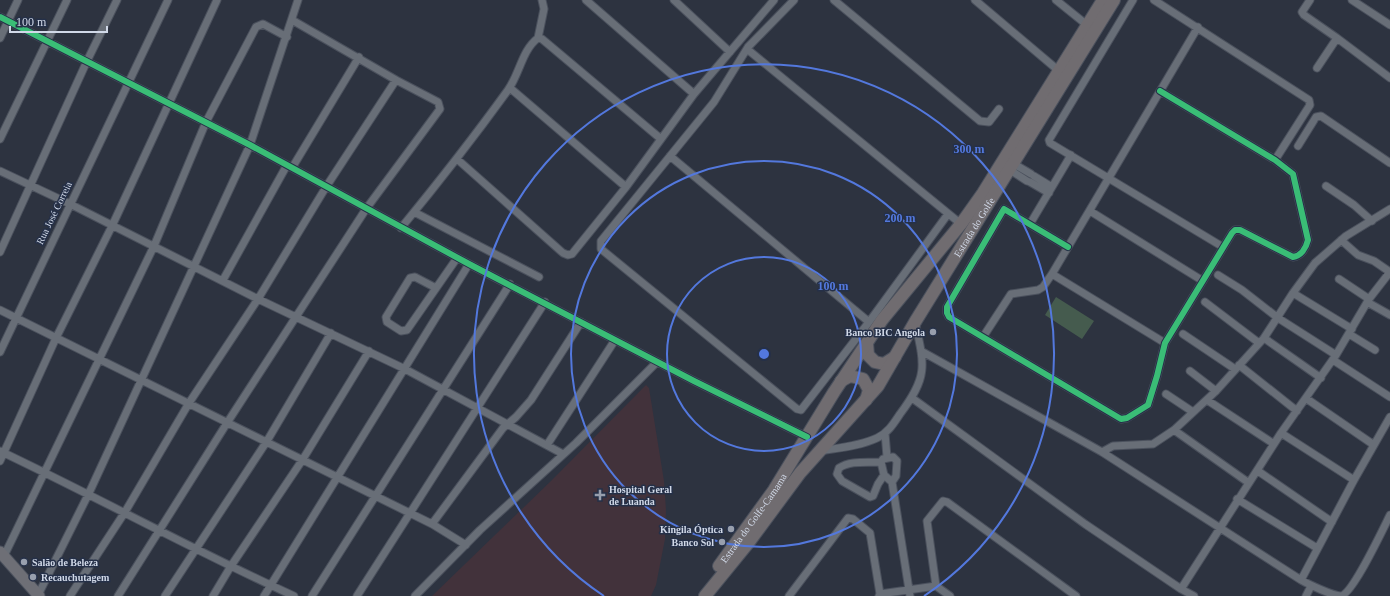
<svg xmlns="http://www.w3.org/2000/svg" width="1390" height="596" viewBox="0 0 1390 596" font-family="'Times New Roman',serif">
<rect width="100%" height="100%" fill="#2d3340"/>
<path fill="#42323b" d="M 646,385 L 649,388 L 664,481 L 666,510 L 665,539 L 656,585 L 651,596 L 432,596 L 551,481 Z"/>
<path fill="#455b4e" d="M 1056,297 L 1094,321 L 1082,339 L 1045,315 Z"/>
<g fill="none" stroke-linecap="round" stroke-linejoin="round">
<g stroke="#4b515d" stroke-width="9">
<path id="minor" d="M 586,0 L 694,94
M 674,0 L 730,52
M 794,0 L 748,47 L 714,102 L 601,241 L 601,249 L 797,409 L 801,410 L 869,322 L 948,214
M 834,0 L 980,121 L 989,122 L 999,109
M 975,0 L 1059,71
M 1056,0 L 1087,25
M 1133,0 L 1049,140 L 1050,143 L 1223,247
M 1154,0 L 1309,100 L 1310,105 L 1275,160
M 1310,0 L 1302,12 L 1304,15 L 1337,38 L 1390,78
M 1352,0 L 1390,25
M 0,17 L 250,145 L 469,264 L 694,381 L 807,437
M 0,38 L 18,0
M 538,38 L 544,9 L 542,0
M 747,49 L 961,224
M 1317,68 L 1337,38
M 510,88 L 626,187
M 0,139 L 67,0
M 1298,146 L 1316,117 L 1321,116 L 1390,163
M 670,156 L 869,322
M 457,159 L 563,253 L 568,255 L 572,254 L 626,187 L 694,94 L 774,0
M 1014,164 L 1031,174
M 292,168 L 359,57
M 1010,170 L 1027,181
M 0,171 L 70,204 L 258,299 L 405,369 L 563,454
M 1034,176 L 1052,187
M 1030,182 L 1049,193
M 1326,186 L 1354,205 L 1372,221
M 1090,211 L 1203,281
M 414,212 L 539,277
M 1030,224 L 1071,155
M 401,228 C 438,183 474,137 508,90 C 520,73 522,50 538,38 L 542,39 L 661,139
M 1341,240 L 1358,255 L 1374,261 L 1390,272
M 1068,247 L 1004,209 L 947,307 L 947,313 L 949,317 L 1121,419 L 1127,418 L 1148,405 L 1157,376 L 1165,343 L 1232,233 L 1235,230 L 1240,230 L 1293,257 C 1301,256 1306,248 1308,240 L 1293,174 L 1275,160 L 1160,91
M 0,252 L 87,61 L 117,0
M 1052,274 L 1165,343
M 1218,275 L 1242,290 L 1278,318 L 1336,355
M 1339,279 L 1369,299
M 223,280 L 287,165
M 436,288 L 415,277 L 410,278 L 386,317 L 387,322 L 401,331 L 407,330 L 457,258
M 1293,293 L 1352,329
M 1205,302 L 1259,343
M 1367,302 L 1390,315
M 0,310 L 432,524 L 466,545
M 1183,334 L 1235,369
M 1349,334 L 1375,350
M 983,337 L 1011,294 L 1038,290 L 1043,287 L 1052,274 L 1198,27
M 1264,338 L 1321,378
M 921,351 L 1102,452 L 1301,580 C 1308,584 1333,596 1341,596 C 1353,593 1383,529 1390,515
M 0,352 L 168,0
M 1333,360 L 1390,397
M 1239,365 L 1297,411
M 1190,371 L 1216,391
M 1166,394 L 1193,412
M 912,398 L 1085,524 L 1181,589 L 1194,596
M 1307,399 L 1374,445
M 1207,400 L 1274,444
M 1174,430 L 1249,483
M 885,433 L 887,457
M 1281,433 L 1354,480
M 547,445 L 615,340
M 0,451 C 99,498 195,551 294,596
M 820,451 C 838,448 860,446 877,438 C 888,433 894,423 900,414 C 928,377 925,366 915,322
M 1102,452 L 1113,446 L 1153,444 L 1174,430 L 1216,391 L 1264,338 L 1293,293 L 1315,263 L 1346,236 L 1390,209
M 0,461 L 56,338 L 112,226 L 217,0
M 881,462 C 867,463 851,460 839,468 L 837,474 L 842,481 L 870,497 L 873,496 L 878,484 L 884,475 L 881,462 L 883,459 L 893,457 L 897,461 L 896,476 L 892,482 L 884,475
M 1258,471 L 1332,522
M 892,482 L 910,596
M 1237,499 L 1317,548
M 432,524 L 503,428 L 516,417 L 531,400 L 581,322
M 4,556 L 154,246 L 206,122 L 256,27 L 263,24 L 287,37
M 1301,580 L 1354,480 L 1390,417
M 1181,589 L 1281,433 L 1336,355 L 1369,299 L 1390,272
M 38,595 L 89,493 L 250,145 L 298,0
M 70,596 L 125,512 L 189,403 L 258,299 L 326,187 L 396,80
M 118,596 L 227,423 L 366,209 L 440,109 L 438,102 L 396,80 L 292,20
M 165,596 L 267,441 L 331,333
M 213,596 L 231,566 L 303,459 L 369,351
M 264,596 L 469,264
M 312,596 L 510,284
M 357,596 L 545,302
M 415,596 L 480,530 L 576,443 L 657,362
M 789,596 L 848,518 L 853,519 L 870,533 L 880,594
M 879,596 L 880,594 L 936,586
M 950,596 L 936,586 L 927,521 L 943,501 L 947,502 L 1076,596
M 1306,596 L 1311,586"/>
</g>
<g stroke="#4b515d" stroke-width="13">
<path id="secondary" d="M 0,552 L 39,596"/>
</g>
<g stroke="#4b515d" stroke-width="14">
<g id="trunk">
<path d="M 867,343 L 868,355 L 875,362 L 884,364 L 895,357"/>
<path d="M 841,381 L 850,376 L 863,379 L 869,390 L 866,400"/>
<path id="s1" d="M 719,566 L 774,490 L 834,392 L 882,320 L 961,224 L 983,193 L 1103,0"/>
<path id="s2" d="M 705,596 L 749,542 L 800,473 L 878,386 L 915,322 L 1114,0"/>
</g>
</g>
<use href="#minor" stroke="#686e77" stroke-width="7"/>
<use href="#secondary" stroke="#6e6f76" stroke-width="11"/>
<use href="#trunk" stroke="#706c70" stroke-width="12"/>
<g stroke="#253048" stroke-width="8">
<path id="cycleway" d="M 0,17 L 250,145 L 469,264 L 694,381 L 807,437
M 1068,247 L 1004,209 L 947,307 L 947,313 L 949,317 L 1121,419 L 1127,418 L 1148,405 L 1157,376 L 1165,343 L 1232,233 L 1235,230 L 1240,230 L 1293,257 C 1301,256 1306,248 1308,240 L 1293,174 L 1275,160 L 1160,91"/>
</g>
<use href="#cycleway" stroke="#3abd76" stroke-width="6"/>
</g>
<g fill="none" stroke="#5378dd" stroke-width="2">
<circle cx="764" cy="354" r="97"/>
<circle cx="764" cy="354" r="193"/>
<path d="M604 596A290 290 0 1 1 924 596"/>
</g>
<g fill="#989fad" stroke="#253048" stroke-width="1.5">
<circle cx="933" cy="332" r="4"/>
<path d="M598 489h4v4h4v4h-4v4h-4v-4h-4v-4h4z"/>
<circle cx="731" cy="529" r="4"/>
<circle cx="722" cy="542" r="4"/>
<circle cx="24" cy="562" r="4"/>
<circle cx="33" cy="577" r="4"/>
</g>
<g text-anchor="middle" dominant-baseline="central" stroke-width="3" stroke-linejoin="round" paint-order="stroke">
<g font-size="10" fill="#d1d9e8" stroke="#253048">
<text transform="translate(54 213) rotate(-64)">Rua José Correia</text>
<text stroke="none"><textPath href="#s2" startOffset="458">Estrada do Golfe</textPath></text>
<text stroke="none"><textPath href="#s1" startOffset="59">Estrada do Golfe-Camama</textPath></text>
</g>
<g font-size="10" font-weight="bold" fill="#d1d9e8" stroke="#253048" text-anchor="end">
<text x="925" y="332">Banco BIC Angola</text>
<text x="609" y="489" text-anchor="start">Hospital Geral<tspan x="609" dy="12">de Luanda</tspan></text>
<text x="723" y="529">Kingila Óptica</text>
<text x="714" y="542">Banco Sol</text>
<text x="32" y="562" text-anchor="start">Salão de Beleza</text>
<text x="41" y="577" text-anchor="start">Recauchutagem</text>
</g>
</g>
<circle cx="764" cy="354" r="6" fill="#5378dd" stroke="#253048" stroke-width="2"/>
<g font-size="12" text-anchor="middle" font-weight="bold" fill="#5378dd" stroke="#253048" stroke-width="3" stroke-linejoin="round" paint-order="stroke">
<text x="969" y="153">300 m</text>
<text x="900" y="222">200 m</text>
<text x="833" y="290">100 m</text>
</g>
<path d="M10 26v6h97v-6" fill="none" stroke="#d1d9e8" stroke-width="2"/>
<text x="16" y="26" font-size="12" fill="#d1d9e8" stroke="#253048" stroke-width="3" paint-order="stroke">100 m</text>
</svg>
